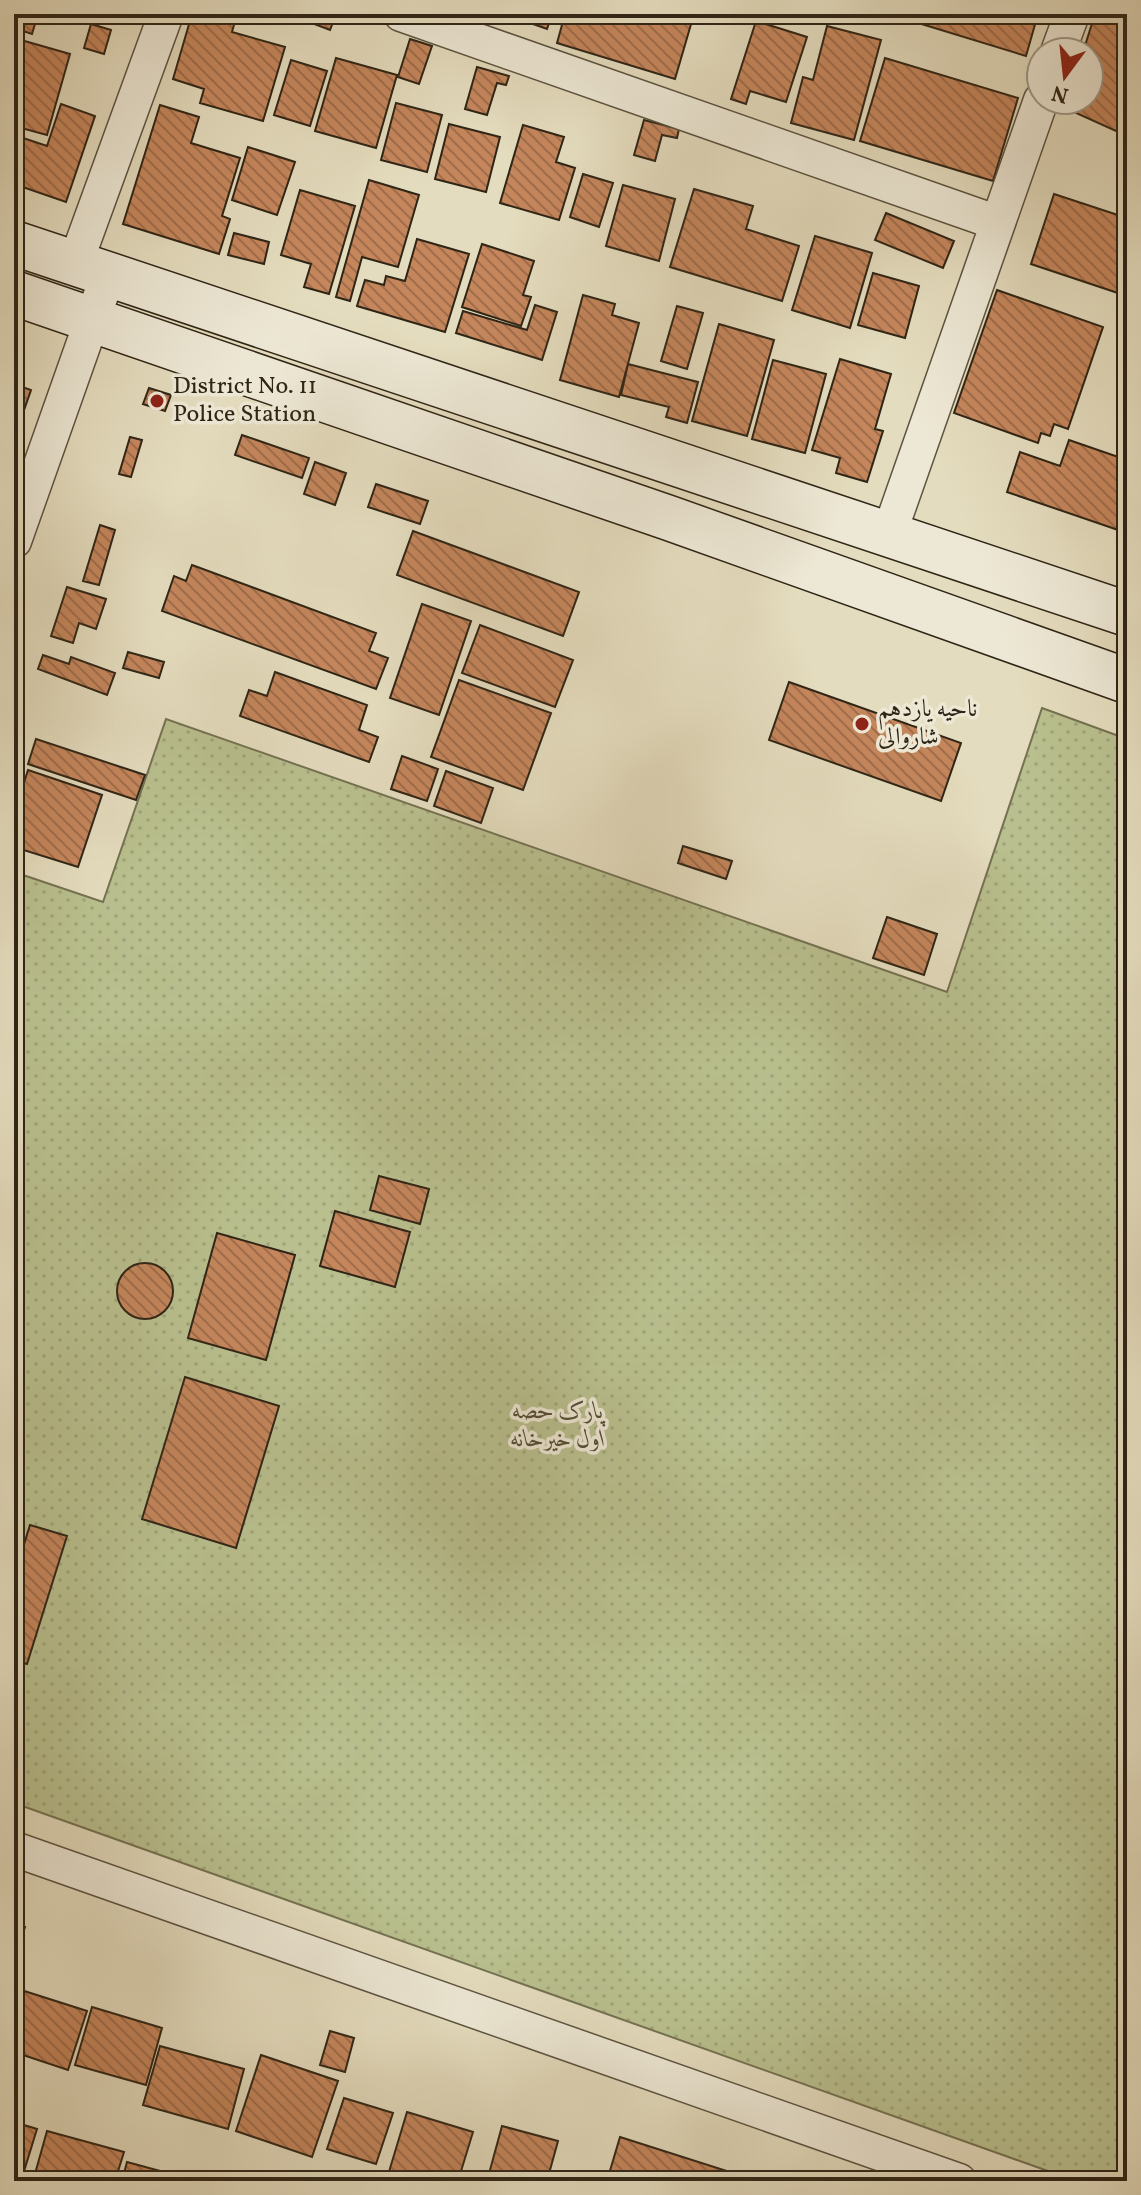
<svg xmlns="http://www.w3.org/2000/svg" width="1141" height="2195" viewBox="0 0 1141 2195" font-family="Vollkorn,Amiri,serif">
<defs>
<pattern id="park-dots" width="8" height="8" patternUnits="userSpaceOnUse" patternTransform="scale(2)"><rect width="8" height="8" fill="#b9bf8e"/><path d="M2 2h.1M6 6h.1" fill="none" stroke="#9fa47a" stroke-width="1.8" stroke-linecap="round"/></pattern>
<pattern id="building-back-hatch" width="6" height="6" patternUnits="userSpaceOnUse" patternTransform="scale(2)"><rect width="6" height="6" fill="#c5865c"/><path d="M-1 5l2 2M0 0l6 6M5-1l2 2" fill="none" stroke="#a06d4b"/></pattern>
</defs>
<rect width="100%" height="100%" fill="#e4dcbe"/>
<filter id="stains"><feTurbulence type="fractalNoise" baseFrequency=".0025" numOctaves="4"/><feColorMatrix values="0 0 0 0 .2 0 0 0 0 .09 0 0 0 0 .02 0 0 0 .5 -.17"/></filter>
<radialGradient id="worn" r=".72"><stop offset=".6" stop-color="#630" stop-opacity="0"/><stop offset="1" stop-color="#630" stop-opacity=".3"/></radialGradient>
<path fill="url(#park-dots)" stroke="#747252" stroke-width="2" d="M 1042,708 L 1127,739 L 1127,2181 L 1076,2181 L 14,1803 L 14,872 L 103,902 L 166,719 L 947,992 Z"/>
<path fill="url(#building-back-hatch)" stroke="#2f2516" stroke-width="2" d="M 14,14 L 38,14 L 32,34 L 14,28 Z
M 192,14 L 237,14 L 232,32 L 285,47 L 263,121 L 200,103 L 204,89 L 173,79 Z
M 288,14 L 336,14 L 330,30 Z
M 505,14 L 552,14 L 547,29 Z
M 565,14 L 694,14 L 675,79 L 557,43 Z
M 917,14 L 1038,14 L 1026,56 L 915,22 Z
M 1095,14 L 1107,14 L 1127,20 L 1127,136 L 1065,108 L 1067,100 L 1089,100 L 1089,52 L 1083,52 Z
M 756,21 L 807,37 L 786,102 L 750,91 L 746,104 L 731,99 Z
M 91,24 L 111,30 L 104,54 L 84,48 Z
M 827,26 L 881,40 L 854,140 L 791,123 L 803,77 L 813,80 Z
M 14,38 L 70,54 L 47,135 L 14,126 Z
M 410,39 L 432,46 L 419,84 L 398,77 Z
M 336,58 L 397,75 L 376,148 L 315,131 Z
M 885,58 L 1018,98 L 993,181 L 860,141 Z
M 291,60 L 327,71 L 310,126 L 274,115 Z
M 477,67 L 509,76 L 506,85 L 497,83 L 487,115 L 465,109 Z
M 396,103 L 442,115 L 427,172 L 381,160 Z
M 61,104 L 95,116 L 66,202 L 14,184 L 14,135 L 47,146 Z
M 160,105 L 199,117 L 191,143 L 240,158 L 222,216 L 230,219 L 219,254 L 123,224 Z
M 644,120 L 679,129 L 677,138 L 662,135 L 655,161 L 634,155 Z
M 449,124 L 500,137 L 486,192 L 435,179 Z
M 523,125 L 564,137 L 556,162 L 575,168 L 559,220 L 500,203 Z
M 248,147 L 295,162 L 277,215 L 232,200 Z
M 583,174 L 613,183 L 599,227 L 570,217 Z
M 369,180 L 419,195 L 398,267 L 362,257 L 350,301 L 336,297 Z
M 623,185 L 675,199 L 659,261 L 606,246 Z
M 694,189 L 753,206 L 746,229 L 799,246 L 782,301 L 670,267 Z
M 300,190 L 355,206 L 329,294 L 304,287 L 311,264 L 281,255 Z
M 1054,194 L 1127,218 L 1127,296 L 1031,264 Z
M 886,213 L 954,241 L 943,268 L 875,240 Z
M 234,233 L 269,242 L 264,264 L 228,255 Z
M 815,236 L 872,253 L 850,328 L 792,310 Z
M 417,239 L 469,254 L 445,332 L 357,306 L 365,280 L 384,285 L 386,276 L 405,281 Z
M 482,244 L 534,261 L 523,295 L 531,297 L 521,326 L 462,307 Z
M 873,273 L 919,286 L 905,338 L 858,325 Z
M 997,290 L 1103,327 L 1068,429 L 1054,424 L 1050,436 L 1041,433 L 1038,443 L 954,413 Z
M 583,295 L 615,304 L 612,315 L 639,323 L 619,397 L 560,380 Z
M 535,305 L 557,312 L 542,360 L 456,333 L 463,311 L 527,330 Z
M 677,306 L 703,313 L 687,369 L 661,361 Z
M 719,324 L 774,340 L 747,436 L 692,421 Z
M 840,359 L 891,374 L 875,429 L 883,431 L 867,482 L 836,473 L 840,458 L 812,450 Z
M 773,360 L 826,374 L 805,453 L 752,439 Z
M 628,364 L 698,382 L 687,423 L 666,417 L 669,407 L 621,395 Z
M 14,384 L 31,390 L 16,433 L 14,432 Z
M 149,388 L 171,395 L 165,411 L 143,404 Z
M 242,435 L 309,458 L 302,478 L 235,455 Z
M 130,437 L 142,440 L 131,477 L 119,474 Z
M 1069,440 L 1127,460 L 1127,533 L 1007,492 L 1020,452 L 1060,466 Z
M 315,462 L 346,473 L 335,505 L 304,494 Z
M 376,484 L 428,501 L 420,524 L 368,507 Z
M 100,525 L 115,530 L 99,585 L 83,581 Z
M 413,531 L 579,592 L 563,636 L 397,575 Z
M 192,565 L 376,633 L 369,651 L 388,658 L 376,689 L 162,611 L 174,576 L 186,581 Z
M 67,587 L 106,599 L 96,629 L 79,623 L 73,643 L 51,636 Z
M 422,604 L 471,621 L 439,715 L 390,698 Z
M 480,625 L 573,660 L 555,707 L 462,673 Z
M 128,652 L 164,662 L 159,678 L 123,668 Z
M 43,655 L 69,664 L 71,657 L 115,673 L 107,695 L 38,669 Z
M 275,672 L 367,705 L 359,730 L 378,737 L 369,762 L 240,716 L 249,690 L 267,696 Z
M 459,680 L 551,713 L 523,790 L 431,757 Z
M 789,682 L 961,743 L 941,801 L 769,740 Z
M 36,739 L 145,775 L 136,800 L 28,764 Z
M 402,756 L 438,769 L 427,801 L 391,789 Z
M 28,770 L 102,795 L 78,867 L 14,847 L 14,814 Z
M 446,771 L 493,788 L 481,823 L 434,806 Z
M 683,846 L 732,861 L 726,879 L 678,863 Z
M 887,917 L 937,934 L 924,975 L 873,958 Z
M 379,1176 L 429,1189 L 420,1224 L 370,1210 Z
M 335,1211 L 410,1232 L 395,1287 L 320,1266 Z
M 217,1233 L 295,1255 L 266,1360 L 188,1338 Z
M117 1291a28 28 0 1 1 56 0a28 28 0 1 1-56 0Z
M 185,1377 L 279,1406 L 236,1548 L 142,1519 Z
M 30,1525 L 67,1536 L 27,1664 L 14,1660 L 14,1577 Z
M 14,1924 L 25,1927 L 14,1961 Z
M 18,1989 L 87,2011 L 68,2070 L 14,2052 L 14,2001 Z
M 92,2007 L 162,2028 L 146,2085 L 75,2065 Z
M 330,2031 L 354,2038 L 345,2072 L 320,2065 Z
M 160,2046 L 244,2069 L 228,2129 L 143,2105 Z
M 261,2055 L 338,2081 L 312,2157 L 236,2131 Z
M 344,2098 L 393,2113 L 376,2164 L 327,2149 Z
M 407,2112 L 473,2132 L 458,2181 L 407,2181 L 388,2175 Z
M 14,2122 L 37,2129 L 21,2181 L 14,2181 Z
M 502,2126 L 558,2141 L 547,2181 L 487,2181 Z
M 47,2131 L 124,2152 L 115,2181 L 33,2181 Z
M 620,2137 L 758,2181 L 632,2181 L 609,2174 Z
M 127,2162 L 197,2181 L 122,2181 Z"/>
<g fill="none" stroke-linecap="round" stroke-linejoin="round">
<g stroke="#5c5340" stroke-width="37">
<path id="street" d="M 401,14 L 998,223
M 1058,52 L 1072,14
M 75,264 L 166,14
M 889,534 L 1041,100
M 14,541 L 108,275
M 14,1849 L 959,2181"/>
</g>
<g stroke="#2f2516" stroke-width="47">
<path id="secondary" d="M 14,243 L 1127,614
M 14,293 L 669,518 L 1127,681"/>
</g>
<use href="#street" stroke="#ede8d5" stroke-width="34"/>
<use href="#secondary" stroke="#ede8d5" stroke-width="44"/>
</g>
<g fill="#8f2418" stroke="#ede8d5" stroke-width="3">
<circle cx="157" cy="401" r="8"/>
<circle cx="862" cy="724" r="8"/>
</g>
<g text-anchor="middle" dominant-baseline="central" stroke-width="7" stroke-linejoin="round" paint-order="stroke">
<g font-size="24" fill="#2f2516" stroke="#ede8d5" text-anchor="start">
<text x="173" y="387">District No. 11<tspan x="173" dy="28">Police Station</tspan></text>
<text x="878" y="710">ناحیه یازدهم<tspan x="878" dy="28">شاروالی</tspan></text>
</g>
<g font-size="24" font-style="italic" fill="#524c34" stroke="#ede8d5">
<text x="558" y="1412">پارک حصه<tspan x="558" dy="28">اول خیرخانه</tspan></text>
</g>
</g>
<rect width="1141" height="2195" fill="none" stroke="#e4dcbe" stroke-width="48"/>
<rect x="16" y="16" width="1109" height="2163" fill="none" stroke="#2f2516" stroke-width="4"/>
<rect x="24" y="24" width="1093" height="2147" fill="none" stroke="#2f2516" stroke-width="2"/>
<g transform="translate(1065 76) rotate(195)"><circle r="38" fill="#ede8d5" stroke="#a19a89" stroke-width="2"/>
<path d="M0-6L14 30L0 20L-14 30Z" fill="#8f2418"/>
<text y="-12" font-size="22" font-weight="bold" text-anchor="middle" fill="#2f2516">N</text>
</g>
<rect width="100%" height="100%" filter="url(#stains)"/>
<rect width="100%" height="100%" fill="url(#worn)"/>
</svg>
